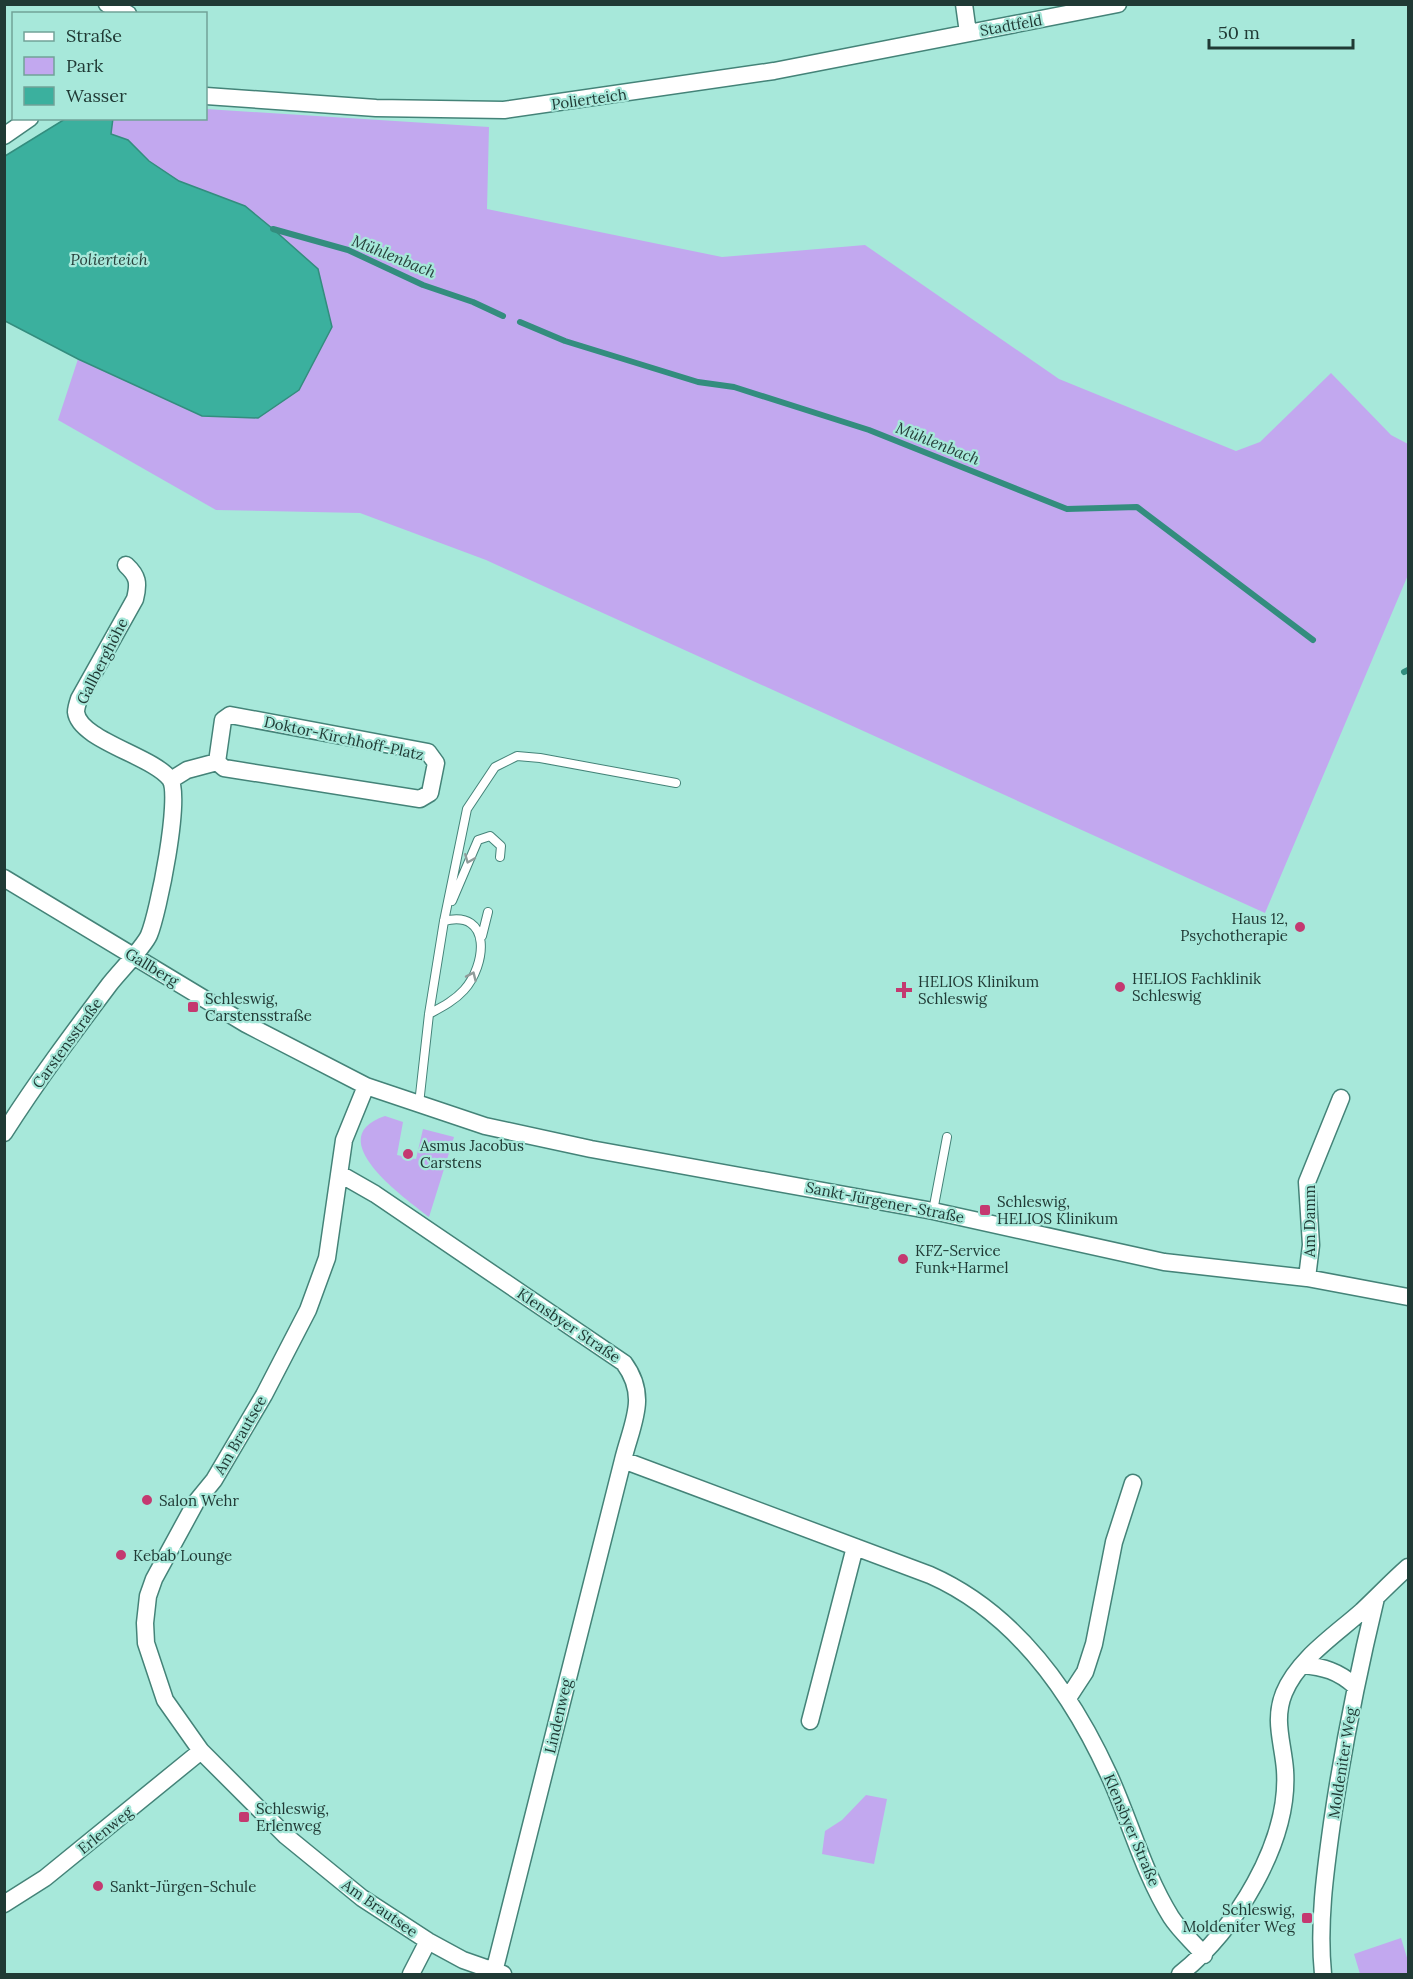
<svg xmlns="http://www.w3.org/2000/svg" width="1413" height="1979" viewBox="0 0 1413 1979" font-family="Lora,serif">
<rect width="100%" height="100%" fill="#a7e8da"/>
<path fill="#c2a8ef" d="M 206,109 L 489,127 L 487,209 L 722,257 L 865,245 L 1059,379 L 1236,451 L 1260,442 L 1331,373 L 1391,435 L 1408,444 L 1408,575 L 1265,913 L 486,560 L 360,513 L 216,510 L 58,420 L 78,359 L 5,321 L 5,156 L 65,119 L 206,118 Z
M 385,1116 L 403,1122 L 397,1155 L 416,1159 L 423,1129 L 454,1137 L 429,1217 C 406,1199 319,1138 385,1116 Z
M 866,1795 L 887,1799 L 874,1864 L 822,1854 L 825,1831 L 842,1820 Z
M 1401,1938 L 1408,1961 L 1408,1974 L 1360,1974 L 1354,1954 Z"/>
<path fill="#3bb09e" stroke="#338d7e" stroke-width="1.5" d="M 113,118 L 111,134 L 128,140 L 149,161 L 179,181 L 245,206 L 273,229 L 318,269 L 332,327 L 299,390 L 258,418 L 202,416 L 78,359 L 5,321 L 5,156 L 65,119 Z"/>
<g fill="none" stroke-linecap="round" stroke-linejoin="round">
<path stroke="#338d7e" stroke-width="6" d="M 273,229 L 348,250 L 423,285 L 473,302 L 503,316
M 520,322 L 565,341 L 698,382 L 734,387 L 869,430 L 1067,509 L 1137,507 L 1313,640
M 1404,672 L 1408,670"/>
<g stroke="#448378" stroke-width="10">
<path id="service" d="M 452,901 L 478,840 L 490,836 L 501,846 L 500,857
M 482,936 L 488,912
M 429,1014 C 442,1007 454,1001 464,990 C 486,966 493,909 444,921
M 419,1104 L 429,1014 L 444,921 L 467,809 L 495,767 L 517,756 L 540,758 L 676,783
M 933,1211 L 947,1137"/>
</g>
<g stroke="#448378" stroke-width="19">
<path id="minor" d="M 107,4 L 128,14
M 964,4 L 968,33
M 206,96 L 376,108 L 504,110 L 774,71 L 1118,4
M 4,136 L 30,118
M 171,780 L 187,770 L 217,762 L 224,768 L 420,799 L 430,793 L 436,763 L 428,752 L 230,715 L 223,720 L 217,762
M 4,878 L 246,1024 L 366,1086 L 485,1126 L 591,1149 L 933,1211 L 1164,1262 L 1307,1278 L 1408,1297
M 366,1086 L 344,1140 L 327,1258 L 308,1310 L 264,1395 L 214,1480 L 196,1502 L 154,1579 L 148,1596 L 145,1623 L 146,1643 L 165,1700 L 201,1751 L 286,1836 L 362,1898 L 428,1941 L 463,1960 L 503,1974
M 4,1133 C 37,1081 73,1033 109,985 C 119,972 144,947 149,935 C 158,914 182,796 170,779 C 153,756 79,740 76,712 C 76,708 78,702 79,699 L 135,599 C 139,583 138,576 126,565
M 340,1174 L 375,1194 L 624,1363 C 649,1397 632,1423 623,1460 L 930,1575 C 1016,1613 1071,1692 1109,1775 C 1130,1821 1144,1874 1171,1917 C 1180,1931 1194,1943 1204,1955
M 1307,1278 L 1311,1245 L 1307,1182 L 1341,1098
M 1302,1665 C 1324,1667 1338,1671 1355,1686
M 1068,1698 L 1085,1672 L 1094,1644 L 1114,1542 L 1133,1483
M 810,1721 L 855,1547
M 4,1904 L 45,1878 L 201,1751
M 494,1972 L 623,1460
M 411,1974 L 428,1941
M 1180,1974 C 1235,1931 1290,1842 1285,1770 C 1283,1743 1273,1720 1284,1693 C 1298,1659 1335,1635 1362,1611 C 1378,1596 1392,1581 1408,1567
M 1323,1974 C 1318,1924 1325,1873 1332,1823 C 1343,1747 1358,1673 1376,1598"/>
</g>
<use href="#service" stroke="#fff" stroke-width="8"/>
<use href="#minor" stroke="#fff" stroke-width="16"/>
</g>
<defs><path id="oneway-chevron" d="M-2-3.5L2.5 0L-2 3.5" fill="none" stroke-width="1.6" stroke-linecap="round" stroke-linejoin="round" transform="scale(1.5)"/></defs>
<g stroke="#909c9a">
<use href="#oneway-chevron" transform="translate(469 859) rotate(112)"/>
<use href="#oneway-chevron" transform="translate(472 976) rotate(-66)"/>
</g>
<g fill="#c43970" stroke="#a7e8da" stroke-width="2">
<circle cx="1300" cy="927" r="6"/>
<circle cx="1120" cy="987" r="6"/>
<path d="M901 981h6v6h6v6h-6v6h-6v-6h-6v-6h6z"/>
<rect x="187" y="1001" width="12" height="12" rx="3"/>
<circle cx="408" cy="1154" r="6"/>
<rect x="979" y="1204" width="12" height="12" rx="3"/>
<circle cx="903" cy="1259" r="6"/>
<circle cx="147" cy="1500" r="6"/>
<circle cx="121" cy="1555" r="6"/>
<rect x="238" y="1811" width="12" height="12" rx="3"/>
<circle cx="98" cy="1886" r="6"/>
<rect x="1301" y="1912" width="12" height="12" rx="3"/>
</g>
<g text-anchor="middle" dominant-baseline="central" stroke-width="4.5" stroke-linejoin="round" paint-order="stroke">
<g font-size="15" fill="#203a35" stroke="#a7e8da">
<text transform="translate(1011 25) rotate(-10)">Stadtfeld</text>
<text transform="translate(589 99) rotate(-8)">Polierteich</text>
<text transform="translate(102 661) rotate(-63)">Gallberghöhe</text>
<text transform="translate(344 738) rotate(12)">Doktor-Kirchhoff-Platz</text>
<text transform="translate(152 967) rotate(31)">Gallberg</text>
<text transform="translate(67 1043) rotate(-54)">Carstensstraße</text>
<text transform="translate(885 1202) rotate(11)">Sankt-Jürgener-Straße</text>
<text transform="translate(1309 1221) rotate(-90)">Am Damm</text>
<text transform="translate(569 1325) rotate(34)">Klensbyer Straße</text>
<text transform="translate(240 1435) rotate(-60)">Am Brautsee</text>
<text transform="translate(558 1716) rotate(-77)">Lindenweg</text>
<text transform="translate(1342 1763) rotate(-81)">Moldeniter Weg</text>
<text transform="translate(105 1830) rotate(-39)">Erlenweg</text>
<text transform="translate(1132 1830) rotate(67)">Klensbyer Straße</text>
<text transform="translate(380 1908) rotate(35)">Am Brautsee</text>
</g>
<g font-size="15" fill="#203a35" stroke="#a7e8da" text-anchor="start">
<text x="1288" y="918" text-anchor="end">Haus 12,<tspan x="1288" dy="17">Psychotherapie</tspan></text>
<text x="1132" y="978">HELIOS Fachklinik<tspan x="1132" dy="17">Schleswig</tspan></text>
<text x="918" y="981">HELIOS Klinikum<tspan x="918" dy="17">Schleswig</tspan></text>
<text x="205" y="998">Schleswig,<tspan x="205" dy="17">Carstensstraße</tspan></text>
<text x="420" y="1145">Asmus Jacobus<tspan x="420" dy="17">Carstens</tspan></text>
<text x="997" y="1201">Schleswig,<tspan x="997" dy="17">HELIOS Klinikum</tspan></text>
<text x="915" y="1250">KFZ-Service<tspan x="915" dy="17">Funk+Harmel</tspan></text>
<text x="159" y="1500">Salon Wehr</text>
<text x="133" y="1555">Kebab Lounge</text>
<text x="256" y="1808">Schleswig,<tspan x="256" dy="17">Erlenweg</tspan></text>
<text x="110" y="1886">Sankt-Jürgen-Schule</text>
<text x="1295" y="1909" text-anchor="end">Schleswig,<tspan x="1295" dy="17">Moldeniter Weg</tspan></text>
</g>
<g font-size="16" font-style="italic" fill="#28413c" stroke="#a7e8da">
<text transform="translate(394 256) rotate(22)">Mühlenbach</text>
<text x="109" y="259">Polierteich</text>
<text transform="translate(938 443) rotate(22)">Mühlenbach</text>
</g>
</g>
<rect width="1413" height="1979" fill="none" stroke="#203a35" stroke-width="12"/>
<rect x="12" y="12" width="195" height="108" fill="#a7e8da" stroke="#71a298" stroke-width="1.5"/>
<rect x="24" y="32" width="30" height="9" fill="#ffffff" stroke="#71a298" stroke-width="1.5"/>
<text x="66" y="42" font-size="18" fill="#203a35">Straße</text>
<rect x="24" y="57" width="30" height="18" fill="#c2a8ef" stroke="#71a298" stroke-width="1.5"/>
<text x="66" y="72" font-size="18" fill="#203a35">Park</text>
<rect x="24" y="87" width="30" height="18" fill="#3bb09e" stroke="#71a298" stroke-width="1.5"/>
<text x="66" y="102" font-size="18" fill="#203a35">Wasser</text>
<path d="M1209 39v9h144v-9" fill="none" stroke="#203a35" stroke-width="3"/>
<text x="1218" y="39" font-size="18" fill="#203a35" stroke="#a7e8da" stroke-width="4.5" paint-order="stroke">50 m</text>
</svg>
